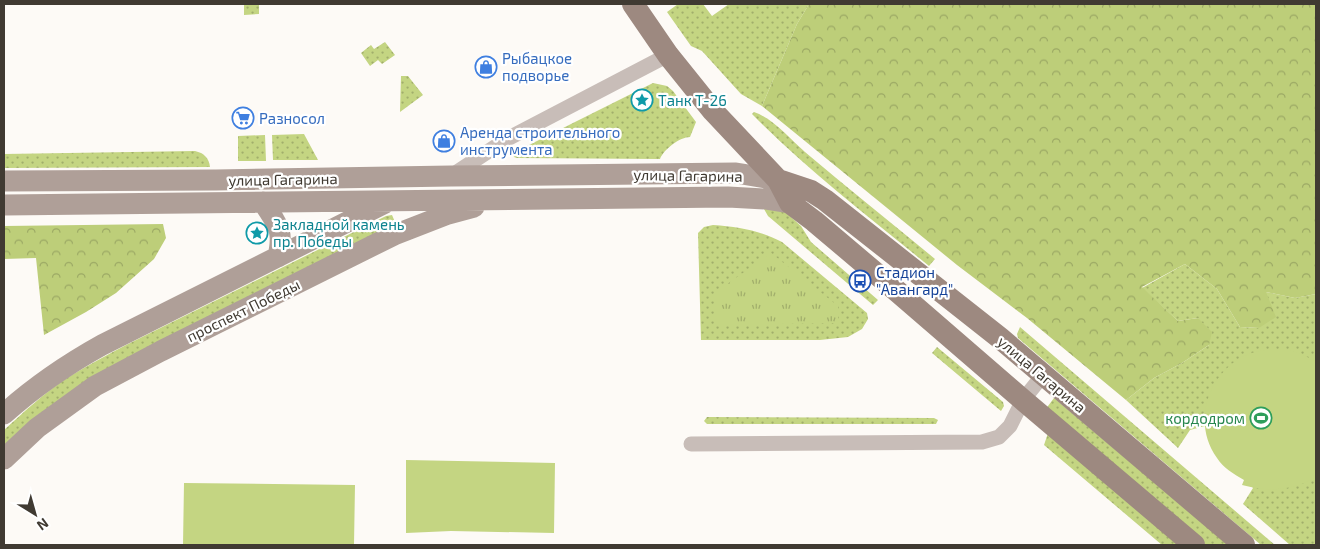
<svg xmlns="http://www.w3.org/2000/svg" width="1320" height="549" viewBox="0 0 1320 549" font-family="'Exo 2',sans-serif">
<defs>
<pattern id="grass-dots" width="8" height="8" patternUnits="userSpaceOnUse" patternTransform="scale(1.25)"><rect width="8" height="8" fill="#c4d582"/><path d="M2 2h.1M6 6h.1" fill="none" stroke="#a1ae6b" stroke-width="1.8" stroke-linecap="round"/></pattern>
<pattern id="forest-crowns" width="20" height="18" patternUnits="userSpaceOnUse" patternTransform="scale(1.25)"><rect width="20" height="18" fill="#bdce79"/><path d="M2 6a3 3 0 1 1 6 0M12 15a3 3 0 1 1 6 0" fill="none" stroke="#9ba864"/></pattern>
<pattern id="park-tufts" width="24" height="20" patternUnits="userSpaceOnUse" patternTransform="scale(1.25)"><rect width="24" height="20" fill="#c4d582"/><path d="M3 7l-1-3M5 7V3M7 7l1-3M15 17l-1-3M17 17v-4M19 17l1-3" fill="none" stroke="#a1ae6b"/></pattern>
</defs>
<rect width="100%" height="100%" fill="#fdfaf6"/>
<path fill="url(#grass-dots)" d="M 244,4 L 259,4 L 259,14 L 244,15 Z
M 678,4 L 703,4 L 712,16 L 729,4 L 809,4 L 797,24 L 762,106 L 741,94 L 702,51 L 691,46 L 667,12 Z
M 385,42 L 395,55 L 382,64 L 378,60 L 370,66 L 361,53 L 371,45 L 374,49 Z
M 401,76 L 408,76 L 423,95 L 400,112 Z
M 653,83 L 667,86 L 673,91 L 696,122 L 690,137 C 680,137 664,149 660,159 L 517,158 L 514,157 L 513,154 L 515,152 Z
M 754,112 C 774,119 789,138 805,152 C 847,188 892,223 935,259 L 929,266 C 869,217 806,169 752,114 Z
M 304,134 L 318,160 L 273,160 L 272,135 Z
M 265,135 L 266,161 L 238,161 L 238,136 Z
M 195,151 C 204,153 209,158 210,167 L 4,168 L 4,154 Z
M 764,209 L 782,209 L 801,226 L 811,242 L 878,300 L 873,305 L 768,216 Z
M 392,215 L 395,222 L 391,227 L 4,447 L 4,430 C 24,412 44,393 67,378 C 86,366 107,355 128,344 L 386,216 Z
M 713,225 C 739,227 758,230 782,242 L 867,313 L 868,319 L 862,329 L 848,337 L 820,340 L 701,340 L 698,233 L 704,227 Z
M 1185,264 L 1217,289 L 1240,327 L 1259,328 L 1266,292 L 1295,298 L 1316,294 L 1316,545 L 1290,545 L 1243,504 L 1253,488 L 1205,426 L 1190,430 L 1178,448 L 1126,400 L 1154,378 L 1182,363 L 1209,345 L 1198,318 L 1178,321 L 1142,288 Z
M 1020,327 L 1275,545 L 1261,545 L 1018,338 L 1017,334 Z
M 937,347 L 1003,402 L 1004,406 L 1001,411 L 932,353 Z
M 1054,398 L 1229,545 L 1206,545 L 1045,410 Z
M 707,417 L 934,418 L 938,420 L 936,424 L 707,424 L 704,421 Z
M 1048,433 L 1180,545 L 1162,545 L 1044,445 Z"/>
<path fill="url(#forest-crowns)" d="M 809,4 L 1316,4 L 1316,294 L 1295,298 L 1266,292 L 1276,317 L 1259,328 L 1240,327 L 1217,289 L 1185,264 L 1142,287 L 1178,321 L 1198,318 L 1212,332 L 1209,345 L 1182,363 L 1154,378 L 1126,400 L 1027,318 L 957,265 L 762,106 L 797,24 Z
M 163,224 L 166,238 L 154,259 L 116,293 L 86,312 L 44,335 L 36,258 L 4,259 L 4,226 Z"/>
<path fill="url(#park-tufts)" d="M 771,253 L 838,306 L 838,323 L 716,325 L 716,292 Z"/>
<path fill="#c4d582" d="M 1270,349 L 1287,349 L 1302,354 L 1316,362 L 1316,477 C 1293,491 1268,492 1242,485 L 1244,480 C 1234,474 1223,468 1217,458 C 1192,424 1207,375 1244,356 C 1252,352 1261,351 1270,349 Z
M 406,460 L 555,463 L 554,533 L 451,531 L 406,533 Z
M 184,483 L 355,485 L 354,545 L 183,545 Z"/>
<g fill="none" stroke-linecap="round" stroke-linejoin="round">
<path stroke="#c8bdb8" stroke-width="15" d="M 451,176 L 507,139 L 668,55
M 691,444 L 982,442 L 999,437 L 1010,426 L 1023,400 L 1043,375"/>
<path stroke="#af9f98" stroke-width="21" d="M 4,181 L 216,180 L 451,176 L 736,173 L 778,180
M 263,202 C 278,226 284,229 278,257
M 4,205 L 728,197 L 765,199 L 790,203
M 4,414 C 34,387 66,365 102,345 L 385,203
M 4,459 L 37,428 L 95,386 L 161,351 L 394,235 L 448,214 L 474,207"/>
<path stroke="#9d8980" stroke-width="22" d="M 633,4 L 668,55 L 713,111 L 778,180 L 790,203 L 814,221 L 898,292 L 1023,400 L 1194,545
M 778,180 L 811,191 L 825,200 L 1000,338 L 1244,545"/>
</g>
<defs>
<g id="shop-ring" transform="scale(1.125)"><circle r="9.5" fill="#fff" stroke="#3f7fe0" stroke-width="1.5"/><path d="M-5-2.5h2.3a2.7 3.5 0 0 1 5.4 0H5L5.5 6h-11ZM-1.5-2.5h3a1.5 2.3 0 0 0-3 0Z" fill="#3f7fe0"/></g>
<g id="sight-ring" transform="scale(1.125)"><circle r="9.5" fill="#fff" stroke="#0f9aa8" stroke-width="1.5"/><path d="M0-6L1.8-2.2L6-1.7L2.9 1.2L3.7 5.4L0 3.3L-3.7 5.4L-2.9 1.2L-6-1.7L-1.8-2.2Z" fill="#0f9aa8"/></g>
<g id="supermarket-ring" transform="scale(1.125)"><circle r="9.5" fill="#fff" stroke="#3f7fe0" stroke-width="1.5"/><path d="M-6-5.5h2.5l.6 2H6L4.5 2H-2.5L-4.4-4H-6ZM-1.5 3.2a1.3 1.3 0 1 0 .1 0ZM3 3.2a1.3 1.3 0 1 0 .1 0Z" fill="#3f7fe0"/></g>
<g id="bus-ring" transform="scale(1.125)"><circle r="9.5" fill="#fff" stroke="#1a4fb4" stroke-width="1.5"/><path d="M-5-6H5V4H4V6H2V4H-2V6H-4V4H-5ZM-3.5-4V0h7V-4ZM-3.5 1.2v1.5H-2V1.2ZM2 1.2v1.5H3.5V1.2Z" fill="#1a4fb4"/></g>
<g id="stadium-ring" transform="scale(1.125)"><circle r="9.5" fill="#fff" stroke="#2e9e5b" stroke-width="1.5"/><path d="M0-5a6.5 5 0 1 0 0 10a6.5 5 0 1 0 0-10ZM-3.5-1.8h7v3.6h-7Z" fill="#2e9e5b"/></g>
</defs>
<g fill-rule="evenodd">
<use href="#shop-ring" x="486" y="67"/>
<use href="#sight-ring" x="642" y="100"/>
<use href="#supermarket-ring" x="243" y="118"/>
<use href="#shop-ring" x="444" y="141"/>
<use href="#sight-ring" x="257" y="233"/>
<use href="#bus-ring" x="860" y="281"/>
<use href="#stadium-ring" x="1261" y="418"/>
</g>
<g text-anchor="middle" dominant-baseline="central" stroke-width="4.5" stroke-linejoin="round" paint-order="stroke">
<g font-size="15" fill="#366cbe" stroke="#fff" text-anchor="start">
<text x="502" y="58">Рыбацкое<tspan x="502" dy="17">подворье</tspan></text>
<text x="259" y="118">Разносол</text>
<text x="460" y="132">Аренда строительного<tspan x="460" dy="17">инструмента</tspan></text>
</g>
<g font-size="15" fill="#0d838f" stroke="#fff" text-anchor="start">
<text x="658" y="100">Танк Т-26</text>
<text x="273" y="224">Закладной камень<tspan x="273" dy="17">пр. Победы</tspan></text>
</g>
<g font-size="15" fill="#403a32" stroke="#fff">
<text transform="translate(688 175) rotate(1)">улица Гагарина</text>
<text transform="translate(283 179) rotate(-1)">улица Гагарина</text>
<text transform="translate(243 310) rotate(-26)">проспект Победы</text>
<text transform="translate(1042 374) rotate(40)">улица Гагарина</text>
</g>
<g font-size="15" fill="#164399" stroke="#fff" text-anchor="start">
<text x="876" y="272">Стадион<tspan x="876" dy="17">"Авангард"</tspan></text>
</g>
<g font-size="15" fill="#27864d" stroke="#fff" text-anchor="end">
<text x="1245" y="418">кордодром</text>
</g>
</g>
<rect width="1320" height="549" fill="none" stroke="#403a32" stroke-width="10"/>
<g transform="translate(35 514) rotate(143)" stroke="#ffffff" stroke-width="4" paint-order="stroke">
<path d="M0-4L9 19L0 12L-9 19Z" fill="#403a32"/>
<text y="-8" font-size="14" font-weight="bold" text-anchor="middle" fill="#403a32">N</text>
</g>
</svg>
